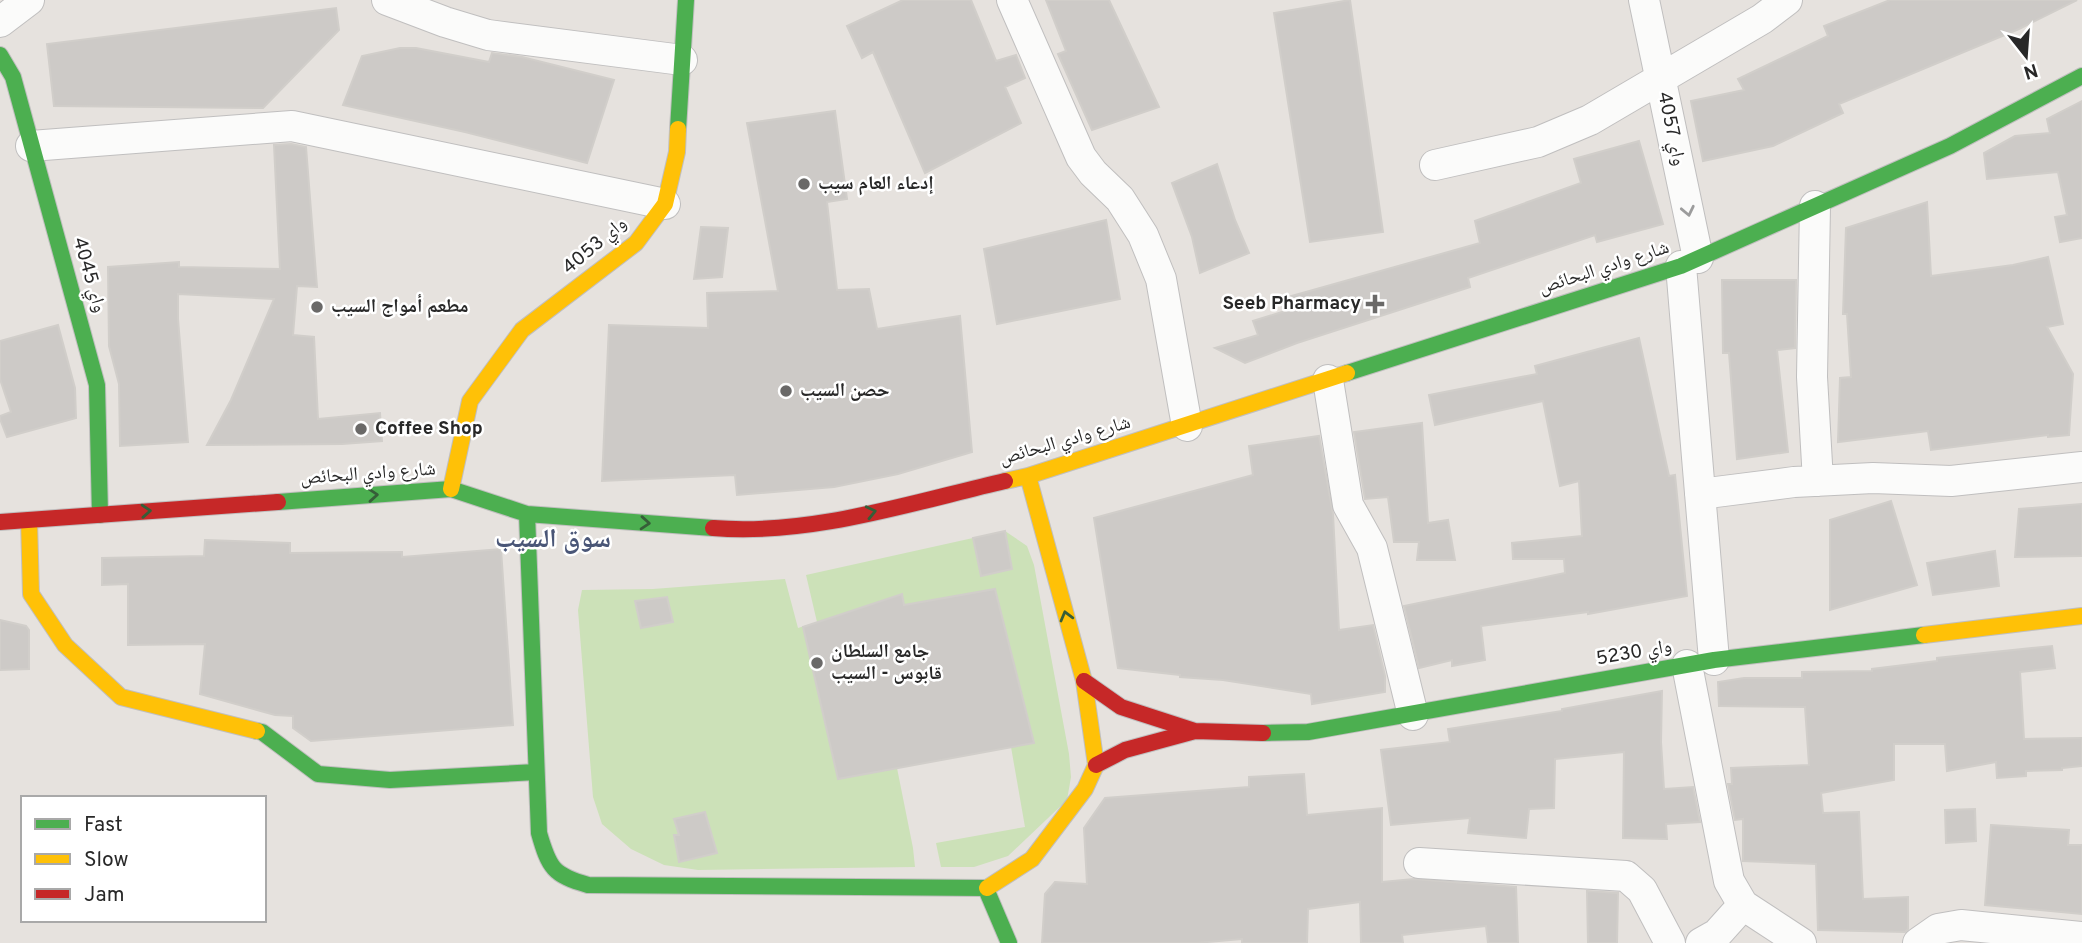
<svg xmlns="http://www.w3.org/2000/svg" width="2082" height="943" viewBox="0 0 2082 943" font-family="Overpass,'Noto Naskh Arabic',sans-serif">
<rect width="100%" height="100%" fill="#e6e2de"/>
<path fill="#cce1b8" d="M 1005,531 L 1027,546 L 1034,565 L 1069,754 L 1071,777 L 1067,800 L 1008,856 L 974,867 L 941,867 L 936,843 L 1025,827 L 1011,747 L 897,768 L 913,848 L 915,867 L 698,870 L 664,865 L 631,849 L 602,824 L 593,797 L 578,610 L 582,590 L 653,589 L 785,579 L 798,628 L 817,622 L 806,575 L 973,538 L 981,576 L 1012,569 Z"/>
<path fill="#cdcac7" stroke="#d1ceca" stroke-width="2" d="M 903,0 L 971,0 L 996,61 L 1016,55 L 1025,78 L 1005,87 L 1021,123 L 925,173 L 873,52 L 862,58 L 847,26 Z
M 1046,0 L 1109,0 L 1159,107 L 1092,130 L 1058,54 L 1066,51 Z
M 1350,0 L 1383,232 L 1310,242 L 1274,13 Z
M 1890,0 L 2077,0 L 2019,29 L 1839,104 L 1843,113 L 1773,146 L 1703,161 L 1691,101 L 1744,90 L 1738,79 L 1828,36 L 1824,26 Z
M 336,8 L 339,30 L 263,108 L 54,106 L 47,44 Z
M 400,48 L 416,48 L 489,62 L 492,53 L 522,57 L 614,80 L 587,163 L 465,132 L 343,105 L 362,56 Z
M 2082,101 L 2082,238 L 2060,242 L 2055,217 L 2067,215 L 2058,172 L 1987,179 L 1984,153 L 2015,136 L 2050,133 L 2047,119 Z
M 835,111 L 847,199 L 827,202 L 837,290 L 869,289 L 877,329 L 960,316 L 972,452 L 898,474 L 834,487 L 737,495 L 735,475 L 602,481 L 609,325 L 708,328 L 707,293 L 778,291 L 747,123 Z
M 1639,141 L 1663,224 L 1597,242 L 1595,235 L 1468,278 L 1470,287 L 1297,343 L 1245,363 L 1215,348 L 1258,335 L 1253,321 L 1285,311 L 1281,299 L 1480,243 L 1475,221 L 1581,183 L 1574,159 Z
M 291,144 L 306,147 L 317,287 L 297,286 L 293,335 L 314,337 L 318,419 L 380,413 L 382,441 L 342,444 L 207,445 L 231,400 L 274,299 L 178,294 L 178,319 L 188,442 L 120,446 L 119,384 L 109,346 L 108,267 L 179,262 L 179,267 L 280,269 L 274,145 Z
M 1217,164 L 1235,220 L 1249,253 L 1200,273 L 1192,237 L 1172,183 Z
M 1927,202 L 1931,276 L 2013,265 L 2048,257 L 2063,324 L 2047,327 L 2073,374 L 2069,435 L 2048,437 L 2048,435 L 1931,450 L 1928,431 L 1838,442 L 1840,378 L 1851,377 L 1847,314 L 1843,314 L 1846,228 Z
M 1106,220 L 1120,299 L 997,324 L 984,249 Z
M 701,227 L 728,228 L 722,277 L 694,279 Z
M 1722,280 L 1796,280 L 1795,348 L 1777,350 L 1788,452 L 1737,459 L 1729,353 L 1723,353 Z
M 58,325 L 75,388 L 76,418 L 7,437 L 0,419 L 0,416 L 11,412 L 0,379 L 0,341 Z
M 1639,338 L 1669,476 L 1675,475 L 1687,596 L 1588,614 L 1588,612 L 1481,626 L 1485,660 L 1452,666 L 1452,660 L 1419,668 L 1404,606 L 1565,573 L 1564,559 L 1513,559 L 1512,543 L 1582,536 L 1579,481 L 1560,486 L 1543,401 L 1435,425 L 1429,395 L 1537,374 L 1535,366 Z
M 1422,423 L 1428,523 L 1448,520 L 1455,560 L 1417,560 L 1419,542 L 1394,542 L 1388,497 L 1365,499 L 1354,432 Z
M 1319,436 L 1333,514 L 1339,630 L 1373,625 L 1385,676 L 1385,692 L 1312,704 L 1311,694 L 1223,680 L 1180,677 L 1180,675 L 1118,668 L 1094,518 L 1253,475 L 1249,446 Z
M 1891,501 L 1917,585 L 1830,610 L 1830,520 Z
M 2082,504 L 2082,556 L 2015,557 L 2019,509 Z
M 1005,531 L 1012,569 L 981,576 L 973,538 Z
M 205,540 L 290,543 L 290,553 L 402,552 L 402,557 L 501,549 L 513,725 L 311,741 L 293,728 L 293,716 L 275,715 L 200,694 L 205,644 L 128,645 L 128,584 L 102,585 L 102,558 L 204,556 Z
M 1995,551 L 1999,586 L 1933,595 L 1927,563 Z
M 995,589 L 1034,743 L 838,779 L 803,627 L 902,594 L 904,605 Z
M 667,597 L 673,622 L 641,628 L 635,601 Z
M 0,620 L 26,626 L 29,630 L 29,669 L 0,670 Z
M 2052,646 L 2055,668 L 2020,672 L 2024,739 L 2082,738 L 2082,766 L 2062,768 L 2062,770 L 2026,771 L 2026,776 L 1997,778 L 1996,762 L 1947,771 L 1945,744 L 1894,744 L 1894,780 L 1821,793 L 1823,813 L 1859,812 L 1863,899 L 1908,897 L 1908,929 L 1905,932 L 1818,930 L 1816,864 L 1743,861 L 1743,819 L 1735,820 L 1728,784 L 1732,784 L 1731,768 L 1809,765 L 1805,707 L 1719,706 L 1718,682 L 1744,678 L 1802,678 L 1802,672 L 1872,671 L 1872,669 L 1937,661 L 1937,658 Z
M 1662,691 L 1661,742 L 1664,789 L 1693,787 L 1700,822 L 1666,824 L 1667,839 L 1623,838 L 1624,752 L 1555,759 L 1554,808 L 1529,809 L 1526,838 L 1468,833 L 1470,818 L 1391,825 L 1381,750 L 1450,742 L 1448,729 L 1562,711 L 1562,709 Z
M 1304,774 L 1307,815 L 1382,808 L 1382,882 L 1414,879 L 1516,887 L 1518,943 L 1488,943 L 1486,926 L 1402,935 L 1403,943 L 1361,943 L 1360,902 L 1308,909 L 1307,943 L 1242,943 L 1242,939 L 1196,943 L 1042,943 L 1045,894 L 1055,882 L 1087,884 L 1084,828 L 1105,798 L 1249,787 L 1249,777 Z
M 1975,809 L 1976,841 L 1946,843 L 1945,810 Z
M 705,812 L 717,853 L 679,862 L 674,835 L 679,835 L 674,819 Z
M 1991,825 L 2069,830 L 2068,845 L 2082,845 L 2082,914 L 1985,905 Z
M 1587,891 L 1618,893 L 1617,943 L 1588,943 Z"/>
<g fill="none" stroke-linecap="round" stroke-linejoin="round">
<g stroke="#c0bfbf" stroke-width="32">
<path id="street" d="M 387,0 L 445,22 L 488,35 L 682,60
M 1012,0 L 1081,157 L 1093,173 L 1120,199 L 1143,235 L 1161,279 L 1187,426
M 1644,0 L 1698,258
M 0,22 L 29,0
M 31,146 L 292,126 L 665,204
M 1435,165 L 1538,142 L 1590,120 L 1762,19 L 1787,0
M 1815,206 L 1812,377 L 1818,481
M 1681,266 L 1714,660
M 1328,380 L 1348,505 L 1372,548 L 1413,715
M 1700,494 L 1794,482 L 1873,478 L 1951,481 L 2082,467
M 1687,665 L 1729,881 L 1743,905 L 1801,943
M 1419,863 L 1626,876 L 1642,890 L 1670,943
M 1701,943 L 1717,934 L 1743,905
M 1918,943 L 1938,929 L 1961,925 L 2082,937"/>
</g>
<g stroke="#c0bfbf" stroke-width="18">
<path id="fast" d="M 0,55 L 13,77 L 97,385 L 100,515
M 678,129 L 686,0
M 1347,373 L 1681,266 L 1950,146 L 2082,76
M 278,502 L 451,489 L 527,514 L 713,528
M 527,514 L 539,833 C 549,868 553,875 588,885 L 987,888
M 257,731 L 262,732 L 318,774 L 390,780 L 536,772
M 1263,733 L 1308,732 L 1714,660 L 1924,635
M 986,889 L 1009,943"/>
</g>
<g stroke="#c0bfbf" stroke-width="18">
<path id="slow" d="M 1005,481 L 1028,476 L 1347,373
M 451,489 L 470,401 L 522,330 L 636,243 L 665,204 L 677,152 L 678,129
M 29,520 L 31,594 L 65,645 L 121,697 L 257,731
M 1924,635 L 2082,616
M 987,888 L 1032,859 L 1085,789 L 1096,765 L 1084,681 L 1028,476"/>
</g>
<g stroke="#c0bfbf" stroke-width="18">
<path id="jam" d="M 0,522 L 278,502
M 713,528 C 811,536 910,503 1005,481
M 1084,681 L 1121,707 L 1195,731 L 1263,733
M 1096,765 L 1125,750 L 1195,731"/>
</g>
<use href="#street" stroke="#fbfbfa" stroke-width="30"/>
<use href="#fast" stroke="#4caf50" stroke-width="16"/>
<use href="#slow" stroke="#ffc107" stroke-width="16"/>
<use href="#jam" stroke="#c62828" stroke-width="16"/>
</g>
<defs><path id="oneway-chevron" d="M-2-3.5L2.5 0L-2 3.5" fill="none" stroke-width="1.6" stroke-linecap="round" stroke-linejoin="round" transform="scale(1.75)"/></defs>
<use stroke="#9c9c9c" href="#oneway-chevron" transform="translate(1688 211) rotate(78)"/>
<g stroke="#365e38">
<use href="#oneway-chevron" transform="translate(373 495) rotate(-4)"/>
<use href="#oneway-chevron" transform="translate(146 511) rotate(-4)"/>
<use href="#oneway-chevron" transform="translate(871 512) rotate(-13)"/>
<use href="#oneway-chevron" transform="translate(645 523) rotate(4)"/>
<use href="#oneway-chevron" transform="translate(1066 616) rotate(-105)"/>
</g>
<g fill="#6a6968" stroke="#fff" stroke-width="2.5">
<circle cx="804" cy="184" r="7"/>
<path d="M1371.5 293.5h7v7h7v7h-7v7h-7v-7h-7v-7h7z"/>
<circle cx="317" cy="307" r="7"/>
<circle cx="786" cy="391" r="7"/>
<circle cx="361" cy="429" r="7"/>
<circle cx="817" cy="663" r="7"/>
</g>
<g text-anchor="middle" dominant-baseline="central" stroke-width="5" stroke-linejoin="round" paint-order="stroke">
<g font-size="19" fill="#282828" stroke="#fff">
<text transform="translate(1671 129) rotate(78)">واي 4057</text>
<text transform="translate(595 246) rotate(-40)">واي 4053</text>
<text transform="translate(1604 268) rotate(-18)">شارع وادي البحائص</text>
<text transform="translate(89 275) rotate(74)">واي 4045</text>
<text transform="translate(1065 441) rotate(-16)">شارع وادي البحائص</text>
<text transform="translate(368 474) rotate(-4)">شارع وادي البحائص</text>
<text transform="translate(1634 653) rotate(-10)">واي 5230</text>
</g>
<g font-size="19" font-weight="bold" fill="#282828" stroke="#fff" text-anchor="start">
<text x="818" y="184">إدعاء العام سيب</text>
<text x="1361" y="304" text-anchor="end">Seeb Pharmacy</text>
<text x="331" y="307">مطعم أمواج السيب</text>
<text x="800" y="391">حصن السيب</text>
<text x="375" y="429">Coffee Shop</text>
<text x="831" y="652">جامع السلطان<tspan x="831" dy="22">قابوس - السيب</tspan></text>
</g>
<g font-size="26" font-weight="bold" fill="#4a5677" stroke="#fff">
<text x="553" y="540">سوق السيب</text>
</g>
</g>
<rect x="21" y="796" width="245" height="126" fill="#ffffff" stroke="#a9a9a9" stroke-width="2"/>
<rect x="35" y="819" width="35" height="10" fill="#4caf50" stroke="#a9a9a9" stroke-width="2"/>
<text x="84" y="831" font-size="21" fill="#282828">Fast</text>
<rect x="35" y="854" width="35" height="10" fill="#ffc107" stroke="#a9a9a9" stroke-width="2"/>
<text x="84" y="866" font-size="21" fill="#282828">Slow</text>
<rect x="35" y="889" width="35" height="10" fill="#c62828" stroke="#a9a9a9" stroke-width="2"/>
<text x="84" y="901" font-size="21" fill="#282828">Jam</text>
<g transform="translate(2026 56) rotate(163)" stroke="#ffffff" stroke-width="5" paint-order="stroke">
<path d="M0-5L12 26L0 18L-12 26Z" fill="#282828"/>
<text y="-10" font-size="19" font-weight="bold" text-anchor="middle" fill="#282828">N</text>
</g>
</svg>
